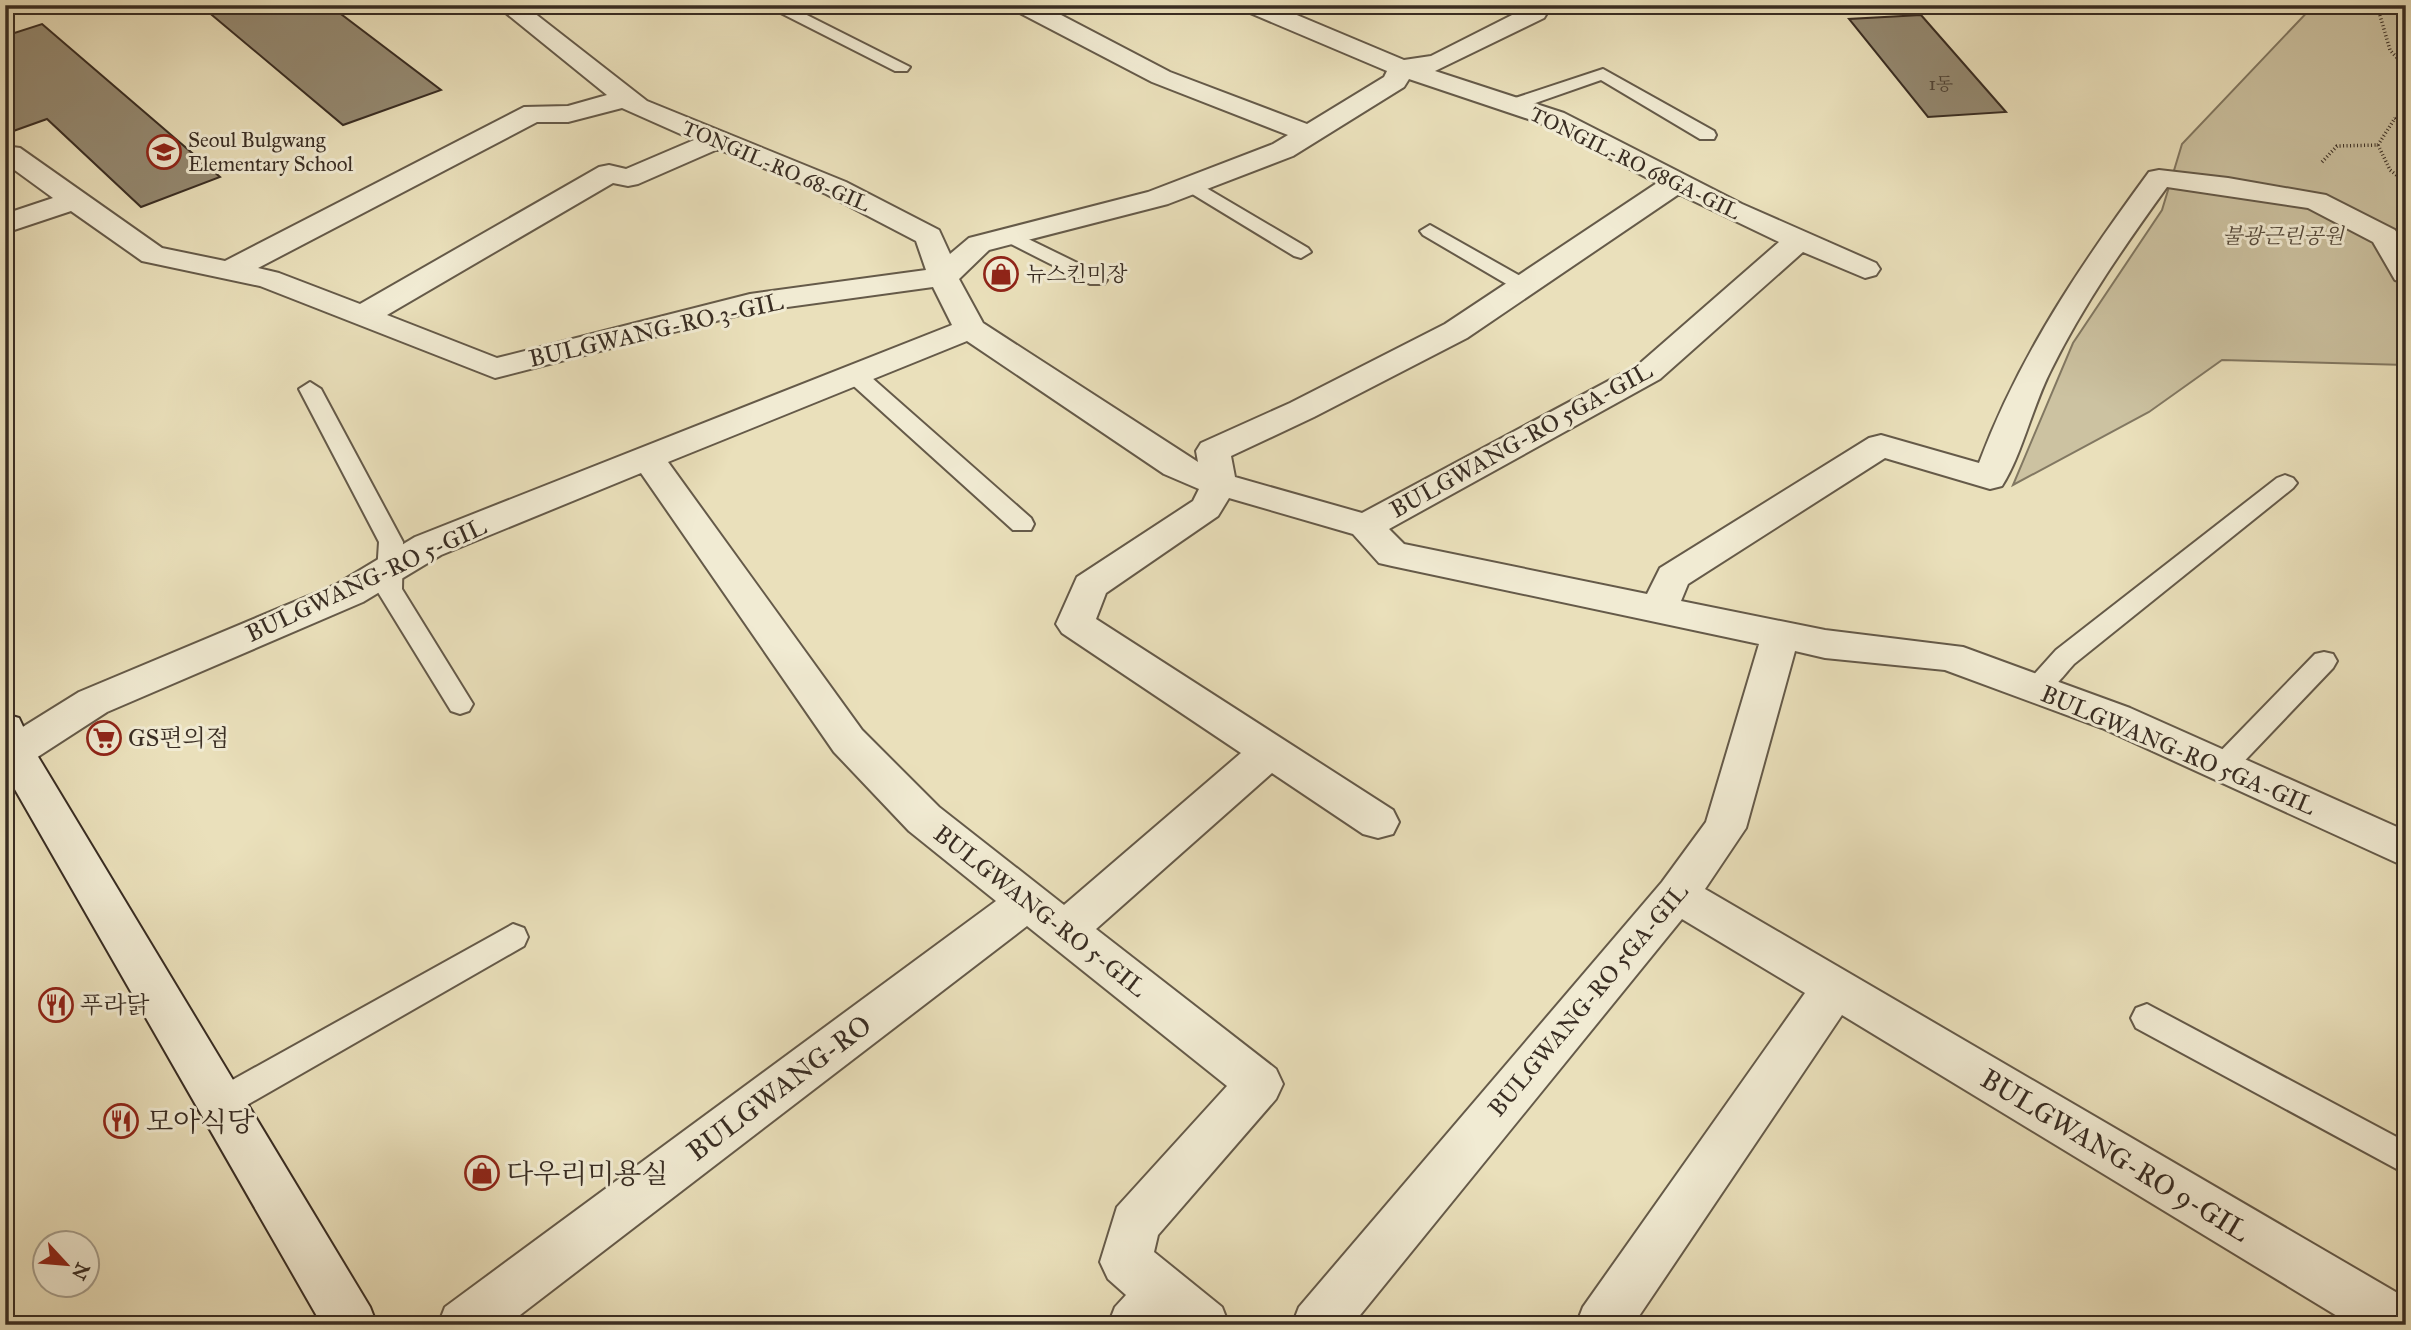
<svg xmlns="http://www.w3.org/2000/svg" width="2411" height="1330" viewBox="0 0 2411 1330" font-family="'IM FELL Great Primer','Noto Serif KR',serif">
<rect width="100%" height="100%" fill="#eae0bb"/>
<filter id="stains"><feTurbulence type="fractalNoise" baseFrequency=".00286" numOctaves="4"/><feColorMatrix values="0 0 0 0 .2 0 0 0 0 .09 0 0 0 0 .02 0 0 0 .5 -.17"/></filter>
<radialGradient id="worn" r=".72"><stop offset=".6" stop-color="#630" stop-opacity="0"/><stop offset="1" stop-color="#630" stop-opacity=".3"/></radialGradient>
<path fill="#ccc2a1" stroke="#827862" stroke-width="2" d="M 2314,5 L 2406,5 L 2406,365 L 2222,360 L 2149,412 L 2013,485 L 2073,343 L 2162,210 L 2182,144 Z"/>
<path fill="#958a72" stroke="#392d23" stroke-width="2" d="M 200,5 L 329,5 L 441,90 L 343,125 Z
M 1921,15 L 2006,112 L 1928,117 L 1849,19 Z
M 42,24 L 220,177 L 141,207 L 47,119 L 5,134 L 5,36 Z"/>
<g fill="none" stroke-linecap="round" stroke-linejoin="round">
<g stroke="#655a49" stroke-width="4">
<path id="lane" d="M 765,5 L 787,5 L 910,67 L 907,71 L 895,71 Z
M 1603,69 L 1714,131 L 1716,135 L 1714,139 L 1700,139 L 1601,80 L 1518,109 L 1506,109 L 1503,105 L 1506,101 Z
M 1191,179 L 1308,248 L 1311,252 L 1301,258 L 1294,256 L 1184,189 L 1181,185 L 1184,181 Z
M 1430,225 L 1529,281 L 1532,285 L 1522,291 L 1515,289 L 1423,235 L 1420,231 Z
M 1010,230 L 1104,276 L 1107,280 L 1104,284 L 1090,284 L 1003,240 L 1000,236 L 1003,232 Z
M 855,368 L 863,370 L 1031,518 L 1034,524 L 1031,530 L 1013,530 L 847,380 L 844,375 Z
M 310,382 L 321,389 L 403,542 L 402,589 L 473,704 L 469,711 L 460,714 L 451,711 L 376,589 L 379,542 L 299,389 Z
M 2285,475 L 2293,478 L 2297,483 L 2293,488 L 2074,664 C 2061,678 2047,701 2026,695 L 2022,688 L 2056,650 L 2277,478 Z
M 2324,652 L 2333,654 L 2337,661 L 2333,668 L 2232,774 L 2222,778 L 2212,774 L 2208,767 L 2212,760 L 2315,654 Z
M 513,924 L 524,928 L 528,937 L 524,946 L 233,1113 L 221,1118 L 209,1113 L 205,1103 L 209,1093 Z
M 2147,1004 L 2406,1142 L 2406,1174 L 2136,1028 L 2131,1018 L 2136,1008 Z"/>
</g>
<g stroke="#655a49" stroke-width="4">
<path id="street" d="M 496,5 L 524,5 L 647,101 L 846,182 L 939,230 L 950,254 L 969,238 L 1148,192 L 1273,144 L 1288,135 L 1152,82 L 1014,10 L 1011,5 L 1042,5 L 1170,72 L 1307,124 L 1384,77 L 1387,71 L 1243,10 L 1240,5 L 1273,5 L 1404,60 L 1431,56 L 1516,13 L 1506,5 L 1544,8 L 1547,13 L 1544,18 L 1435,71 L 1564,113 L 1742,204 L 1876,263 L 1880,269 L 1876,275 L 1865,278 L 1803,252 L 1660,379 L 1389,529 L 1404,544 L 1647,594 L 1660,568 L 1869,438 L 1881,435 L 1979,463 C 2020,354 2080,266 2149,172 L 2159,170 L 2228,178 L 2326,195 L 2395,230 L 2406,247 L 2406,283 L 2395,280 L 2373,242 L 2308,208 L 2167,187 C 2125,245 2084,304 2052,368 C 2033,404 2022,455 2002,486 L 1990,489 L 1885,458 L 1688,584 L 1681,601 L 1825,630 L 1963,647 L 2130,708 L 2406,831 L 2406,867 L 2102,728 L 1945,670 L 1825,658 L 1795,651 L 1746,828 L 1705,889 L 2406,1298 L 2406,1325 L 2352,1325 L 1842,1015 L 1633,1325 L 1576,1325 L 1583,1307 L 1805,993 L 1682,919 L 1352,1325 L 1292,1325 L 1299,1307 L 1662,882 L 1706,822 L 1759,644 L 1392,566 L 1379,563 L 1353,534 L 1229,498 L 1218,516 L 1106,593 L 1096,619 L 1393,810 L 1399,822 L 1393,834 L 1378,838 L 1363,834 L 1272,773 L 1096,929 L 1276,1069 L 1283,1084 L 1276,1099 L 1158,1235 L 1154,1252 L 1222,1307 L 1229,1325 L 1108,1325 L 1115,1307 L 1126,1295 L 1108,1279 L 1100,1262 L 1117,1207 L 1227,1086 L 1027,926 L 507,1325 L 438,1325 L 445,1307 L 996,901 L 909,831 L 834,752 L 641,473 L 441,555 L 363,602 L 107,712 L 19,769 L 5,773 L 5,738 L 79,692 L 337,584 L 415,537 L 952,325 L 933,287 L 751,312 L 495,378 L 260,286 L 142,261 L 71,211 L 5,233 L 5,214 L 53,198 L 5,163 L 5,146 L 20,148 L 162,248 L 225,261 L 524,107 L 568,106 L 607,95 ZM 1409,79 L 1546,125 L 1657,183 L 1445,324 L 1290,403 L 1201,443 L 1196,451 L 1198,462 L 983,323 L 959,279 L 989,250 L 1168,204 L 1293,156 L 1404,87 ZM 622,108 L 694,140 L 626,169 L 609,165 L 599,167 L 360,304 L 279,273 L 258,268 L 537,122 L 568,122 ZM 718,149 L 826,194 L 916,241 L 926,270 L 750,294 L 497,358 L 387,315 L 613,183 L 628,186 L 638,184 ZM 1679,194 L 1779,242 L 1638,365 L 1362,513 L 1235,477 L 1231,456 L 1314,417 L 1467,338 ZM 967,341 L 1164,474 L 1199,489 L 1193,501 L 1077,577 L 1056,624 L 1062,633 L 1241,753 L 1064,905 L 939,807 L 862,730 L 668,462 Z"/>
</g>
<g stroke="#392d23" stroke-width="4">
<path id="secondary" d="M 5,714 L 19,718 L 34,750 L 370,1307 L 377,1325 L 322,1325 L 5,772 Z"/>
</g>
<path stroke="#392d23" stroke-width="3.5" stroke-dasharray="1 2.5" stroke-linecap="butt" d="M 2377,5 L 2390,50 L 2406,68
M 2395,118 L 2406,126
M 2378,145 L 2390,170 L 2406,183
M 2378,145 L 2395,118
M 2322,162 L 2337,146 L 2378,145"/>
<use href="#lane" fill="#f1ebd3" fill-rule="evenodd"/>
<use href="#street" fill="#f1ebd3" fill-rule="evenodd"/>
<use href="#secondary" fill="#f1ebd3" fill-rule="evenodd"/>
</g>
<defs>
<g id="school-ring" transform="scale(1.75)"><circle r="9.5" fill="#f1ebd3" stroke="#8f2418" stroke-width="1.5"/><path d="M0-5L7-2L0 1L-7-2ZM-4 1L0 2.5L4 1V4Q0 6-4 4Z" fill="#8f2418"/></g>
<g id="shop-ring" transform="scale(1.75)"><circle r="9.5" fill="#f1ebd3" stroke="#8f2418" stroke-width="1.5"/><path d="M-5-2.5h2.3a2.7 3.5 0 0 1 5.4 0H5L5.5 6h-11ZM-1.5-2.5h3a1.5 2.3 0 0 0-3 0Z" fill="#8f2418"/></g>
<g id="supermarket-ring" transform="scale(1.75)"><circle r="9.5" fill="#f1ebd3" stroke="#8f2418" stroke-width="1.5"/><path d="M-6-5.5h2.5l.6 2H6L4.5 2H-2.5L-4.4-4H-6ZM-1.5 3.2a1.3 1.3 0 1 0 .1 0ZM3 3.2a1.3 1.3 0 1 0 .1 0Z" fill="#8f2418"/></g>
<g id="restaurant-ring" transform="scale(1.75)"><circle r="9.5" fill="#f1ebd3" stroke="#8f2418" stroke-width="1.5"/><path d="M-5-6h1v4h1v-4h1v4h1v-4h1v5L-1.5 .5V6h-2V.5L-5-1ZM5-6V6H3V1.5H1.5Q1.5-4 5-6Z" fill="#8f2418"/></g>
</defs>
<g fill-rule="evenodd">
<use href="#school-ring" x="164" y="152"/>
<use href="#shop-ring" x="1001" y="274"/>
<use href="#supermarket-ring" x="104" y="738"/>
<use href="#restaurant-ring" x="56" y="1005"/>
<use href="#restaurant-ring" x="121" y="1121"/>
<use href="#shop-ring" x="482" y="1173"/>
</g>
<g text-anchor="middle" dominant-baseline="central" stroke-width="6" stroke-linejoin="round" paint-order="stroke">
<g font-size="18" fill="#504437">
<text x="1941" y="84">1동</text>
</g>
<g font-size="21" fill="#392d23" stroke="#f1ebd3" text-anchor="start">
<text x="188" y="140">Seoul Bulgwang<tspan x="188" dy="24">Elementary School</tspan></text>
<text x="1026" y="274">뉴스킨미장</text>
</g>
<g font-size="21" fill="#392d23" stroke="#f1ebd3">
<text transform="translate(1635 163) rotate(26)">TONGIL-RO 68GA-GIL</text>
<text transform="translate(776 166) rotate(23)">TONGIL-RO 68-GIL</text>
</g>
<g font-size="21" font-style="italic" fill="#564b3c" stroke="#f1ebd3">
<text x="2283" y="236">불광근린공원</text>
</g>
<g font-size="24" fill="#392d23" stroke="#f1ebd3">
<text transform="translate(656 330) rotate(-13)">BULGWANG-RO 3-GIL</text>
<text transform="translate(1521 440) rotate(-29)">BULGWANG-RO 5GA-GIL</text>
<text transform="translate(366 580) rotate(-25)">BULGWANG-RO 5-GIL</text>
<text transform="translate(2178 750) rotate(23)">BULGWANG-RO 5GA-GIL</text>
<text transform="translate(1040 911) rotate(38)">BULGWANG-RO 5-GIL</text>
<text transform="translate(1588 1000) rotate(-50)">BULGWANG-RO 5GA-GIL</text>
</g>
<g font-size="24" fill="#392d23" stroke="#f1ebd3" text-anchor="start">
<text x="128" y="738">GS편의점</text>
<text x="80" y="1005">푸라닭</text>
</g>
<g font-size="28" fill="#392d23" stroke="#f1ebd3">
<text transform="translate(779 1088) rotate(-37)">BULGWANG-RO</text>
<text transform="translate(2115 1155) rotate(31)">BULGWANG-RO 9-GIL</text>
</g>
<g font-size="28" fill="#392d23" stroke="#f1ebd3" text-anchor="start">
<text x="146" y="1121">모아식당</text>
<text x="506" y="1173">다우리미용실</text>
</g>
</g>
<rect width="2411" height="1330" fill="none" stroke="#eae0bb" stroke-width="28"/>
<rect x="7" y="7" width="2397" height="1316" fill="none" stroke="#392d23" stroke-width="3.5"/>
<rect x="14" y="14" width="2383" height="1302" fill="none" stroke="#392d23" stroke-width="2"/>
<g transform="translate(66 1264) rotate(116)"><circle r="33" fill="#f1ebd3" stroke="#a79f8d" stroke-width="2"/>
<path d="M0-5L12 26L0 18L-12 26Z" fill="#8f2418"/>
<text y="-10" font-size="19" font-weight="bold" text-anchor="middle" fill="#392d23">N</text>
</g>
<rect width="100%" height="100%" filter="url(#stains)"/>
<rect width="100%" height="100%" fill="url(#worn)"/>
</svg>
